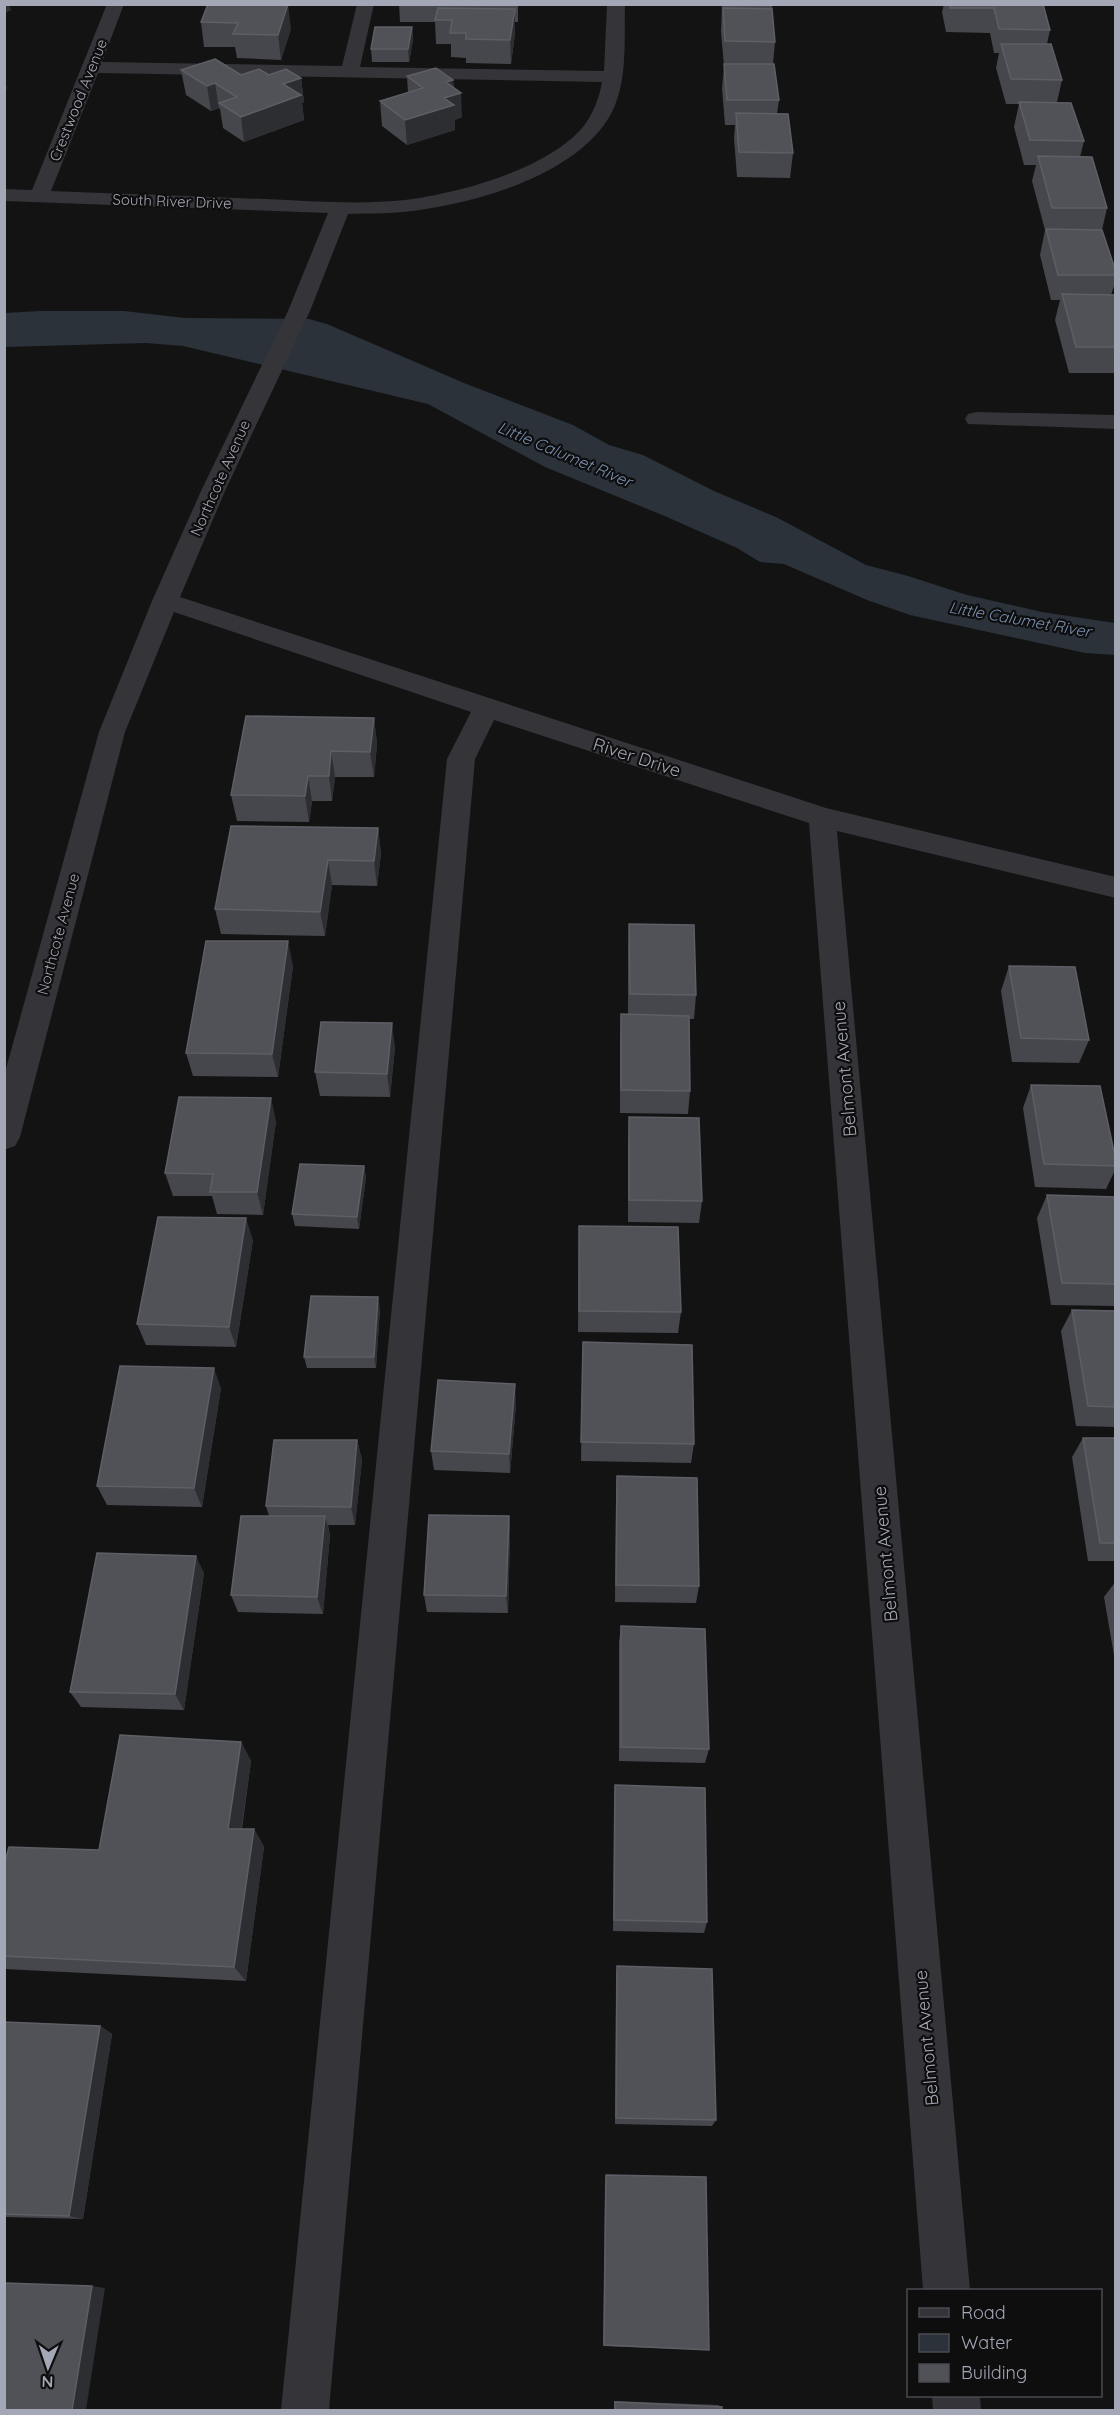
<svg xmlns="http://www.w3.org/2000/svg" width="1120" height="2415" viewBox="0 0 1120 2415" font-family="Quicksand,sans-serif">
<rect width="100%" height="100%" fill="#131314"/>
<path fill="#2b323a" d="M 39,311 L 124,311 L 185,318 L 309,319 L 327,324 L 464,383 L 573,425 L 609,445 L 643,455 L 714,491 L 776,517 L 866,565 L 908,576 L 967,595 L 1042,612 L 1115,623 L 1115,655 L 1085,653 L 910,615 L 867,600 L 784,564 L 760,562 L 737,548 L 667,517 L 545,467 L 428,404 L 183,346 L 146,343 L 5,347 L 5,313 Z"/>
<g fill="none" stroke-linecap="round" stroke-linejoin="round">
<path fill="#343439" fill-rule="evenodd" d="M 107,4 L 124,4 L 102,62 L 342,66 L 357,4 L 374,4 L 360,67 L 604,71 L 607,4 L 625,4 C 624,40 628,80 612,112 C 579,176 469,206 403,212 C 385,214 366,213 348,214 L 310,311 L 225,491 L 180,597 L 826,808 L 1116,877 L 1116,898 L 837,831 L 970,2290 L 923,2290 L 809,823 L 494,720 L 475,759 L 329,2410 L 281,2410 L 447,759 L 471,712 L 174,612 L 125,732 L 20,1137 L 15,1146 L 4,1150 L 4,1076 L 99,732 L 152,601 L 201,491 L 288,311 L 328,213 L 4,201 L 4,189 L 32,190 ZM 98,73 L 602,82 C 599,99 593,114 583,127 C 548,169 457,194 405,200 C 359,205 311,201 265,199 C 193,196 122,194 51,191 Z
M 976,412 L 1116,415 L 1116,429 L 968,424 L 965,419 L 968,414 Z
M 932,2396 L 980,2396 L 981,2410 L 933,2410 Z"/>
</g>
<path fill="#46474c" d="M 208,4 L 291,29 L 281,60 L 237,58 L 235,47 L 204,47 L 201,22 Z
M 399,4 L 518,4 L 518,22 L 515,22 L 515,33 L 511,64 L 466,63 L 466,58 L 451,57 L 451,44 L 436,44 L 435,22 L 400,22 Z
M 722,4 L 772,4 L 775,42 L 773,64 L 779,100 L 777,114 L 793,153 L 790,178 L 737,177 L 734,138 L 735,125 L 725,125 L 722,88 L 724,66 L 721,32 Z
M 944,4 L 1043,4 L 1050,30 L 1047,44 L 1062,80 L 1057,102 L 1084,141 L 1080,157 L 1107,208 L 1102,230 L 1116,272 L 1116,280 L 1111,295 L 1116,295 L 1116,373 L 1069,373 L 1055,320 L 1060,300 L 1051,300 L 1040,255 L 1045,230 L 1032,181 L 1036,165 L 1024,165 L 1014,127 L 1019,104 L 1006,104 L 996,68 L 999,53 L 994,53 L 990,33 L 946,32 L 942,12 Z
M 412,27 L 413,40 L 409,62 L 372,62 L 371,49 Z
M 181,70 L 241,75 L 269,75 L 301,78 L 304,102 L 302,103 L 304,120 L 244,142 L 223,128 L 220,109 L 219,108 L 211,111 L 186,95 Z
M 407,76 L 453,80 L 454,88 L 462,117 L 455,120 L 455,130 L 407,145 L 382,126 L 380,101 L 408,93 Z
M 374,718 L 377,744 L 374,777 L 335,777 L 332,801 L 312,801 L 309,822 L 237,821 L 231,795 Z
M 378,828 L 381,853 L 377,886 L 332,885 L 325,936 L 221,934 L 215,909 Z
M 629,924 L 696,995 L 694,1019 L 689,1019 L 690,1091 L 688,1114 L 620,1113 L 620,1038 L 621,1014 L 628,1014 L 628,949 Z
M 293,966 L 278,1077 L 193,1076 L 186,1053 Z
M 1009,966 L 1089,1040 L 1079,1063 L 1012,1062 L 1001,991 Z
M 395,1047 L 390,1097 L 320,1096 L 315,1072 Z
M 1031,1085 L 1116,1161 L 1116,1168 L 1106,1189 L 1035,1187 L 1023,1108 Z
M 629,1117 L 702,1201 L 699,1223 L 628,1222 L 628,1140 Z
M 276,1121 L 263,1215 L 217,1214 L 212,1196 L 173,1196 L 165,1173 Z
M 364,1166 L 366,1178 L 359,1229 L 295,1226 L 292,1214 Z
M 1047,1195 L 1116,1197 L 1116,1306 L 1051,1305 L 1037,1218 Z
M 579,1226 L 681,1312 L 678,1333 L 578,1332 Z
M 253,1240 L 236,1347 L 146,1345 L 137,1324 Z
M 380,1308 L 376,1368 L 307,1368 L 304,1357 Z
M 1072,1310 L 1116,1311 L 1116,1427 L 1076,1426 L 1061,1331 Z
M 583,1342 L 694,1444 L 691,1463 L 581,1461 Z
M 221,1388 L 202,1507 L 107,1505 L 97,1486 Z
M 516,1405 L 510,1473 L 434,1470 L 431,1451 Z
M 1083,1438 L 1116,1438 L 1116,1561 L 1088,1561 L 1072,1457 Z
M 357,1440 L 362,1460 L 355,1525 L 328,1525 L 330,1535 L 323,1614 L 238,1612 L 231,1595 L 269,1516 L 266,1506 Z
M 617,1476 L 699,1586 L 696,1603 L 615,1602 L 616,1494 Z
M 509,1516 L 510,1534 L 508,1613 L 427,1612 L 424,1595 Z
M 204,1573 L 184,1710 L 81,1707 L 70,1692 Z
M 1116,1581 L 1116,1667 L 1104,1597 Z
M 621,1626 L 709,1749 L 705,1763 L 619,1761 L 619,1642 Z
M 241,1742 L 251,1761 L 242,1829 L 254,1829 L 264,1847 L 246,1981 L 4,1969 L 4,1865 L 99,1850 Z
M 1116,1748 L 1116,1761 L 1114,1750 Z
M 615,1785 L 707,1922 L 704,1933 L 613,1931 L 614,1799 Z
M 617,1966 L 716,2120 L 712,2126 L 615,2124 L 616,1976 Z
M 4,2022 L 100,2026 L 112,2034 L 83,2219 L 4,2217 Z
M 606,2175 L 709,2350 L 603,2346 L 605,2180 Z
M 614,2401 L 718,2405 L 722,2407 L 722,2410 L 614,2410 Z"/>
<path fill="#2d2e31" d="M 4,4 L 9,4 L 11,10 L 4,14 Z
M 288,4 L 291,29 L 281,60 L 278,35 Z
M 515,9 L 515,33 L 511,64 L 510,40 Z
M 412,27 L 413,40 L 409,62 L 408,49 Z
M 4,77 L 7,88 L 4,93 Z
M 301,78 L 304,102 L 302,103 L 304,120 L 244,142 L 241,117 L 283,84 Z
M 453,80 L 454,95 L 461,93 L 462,117 L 455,120 L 455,130 L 407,145 L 405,120 L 446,82 Z
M 215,83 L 219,108 L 211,111 L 207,86 Z
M 374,718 L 377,744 L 374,777 L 370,752 Z
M 331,751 L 335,777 L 332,801 L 329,776 Z
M 308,776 L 312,801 L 309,822 L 305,796 Z
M 378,828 L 381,853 L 377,886 L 374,861 Z
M 328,860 L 332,885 L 325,936 L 320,912 Z
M 288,941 L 293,966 L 278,1077 L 272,1054 Z
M 392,1023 L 395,1047 L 390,1097 L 387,1074 Z
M 271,1098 L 276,1121 L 263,1215 L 257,1192 Z
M 364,1166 L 366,1178 L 359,1229 L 357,1217 Z
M 246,1218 L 253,1240 L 236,1347 L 229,1327 Z
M 378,1297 L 380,1308 L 376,1368 L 374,1357 Z
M 214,1368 L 221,1388 L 202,1507 L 194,1488 Z
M 515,1384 L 516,1405 L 510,1473 L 509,1454 Z
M 357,1440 L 362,1460 L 355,1525 L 351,1507 Z
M 325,1516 L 330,1535 L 323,1614 L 317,1597 Z
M 509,1516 L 510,1534 L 508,1613 L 506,1596 Z
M 196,1556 L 204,1573 L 184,1710 L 175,1694 Z
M 241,1742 L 251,1761 L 239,1846 L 228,1829 Z
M 254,1829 L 264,1847 L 246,1981 L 234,1967 Z
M 100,2026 L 112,2034 L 83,2219 L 69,2216 Z
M 92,2286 L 105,2288 L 86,2410 L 72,2410 Z"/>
<path fill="#505257" stroke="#5d5f66" stroke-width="1.5" d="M 208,4 L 288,4 L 278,35 L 233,34 L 238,23 L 201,22 Z
M 950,4 L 1043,4 L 1050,30 L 999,29 L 994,8 L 950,8 Z
M 438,8 L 515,9 L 510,40 L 466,39 L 466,33 L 450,33 L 452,20 L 435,20 Z
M 723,8 L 772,9 L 775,42 L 725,41 Z
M 375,27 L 412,27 L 408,49 L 371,49 Z
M 1001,44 L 1051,44 L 1062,80 L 1011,79 Z
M 215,59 L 241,75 L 259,69 L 269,75 L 286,69 L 301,78 L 283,84 L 301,95 L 241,117 L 219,103 L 237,97 L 215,83 L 207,86 L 181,70 Z
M 724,64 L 774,64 L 779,100 L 727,100 Z
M 436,68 L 453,80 L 446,82 L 461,93 L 444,98 L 454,105 L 405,120 L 380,101 L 423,88 L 407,76 Z
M 1019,102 L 1071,103 L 1084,141 L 1030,140 Z
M 736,113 L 788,114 L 793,153 L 739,152 Z
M 1038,156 L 1092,157 L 1107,208 L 1052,208 Z
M 1046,229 L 1102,230 L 1116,272 L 1116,275 L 1058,275 Z
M 1062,294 L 1116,295 L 1116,347 L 1076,347 Z
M 246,716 L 374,718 L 370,752 L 331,751 L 329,776 L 308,776 L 305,796 L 231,795 Z
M 231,826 L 378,828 L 374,861 L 328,860 L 320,912 L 215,909 Z
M 629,924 L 694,925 L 696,995 L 630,994 Z
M 206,941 L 288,941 L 272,1054 L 186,1053 Z
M 1009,966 L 1075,967 L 1089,1040 L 1021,1038 Z
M 621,1014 L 689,1016 L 690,1091 L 621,1090 Z
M 321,1022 L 392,1023 L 387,1074 L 315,1072 Z
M 1031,1085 L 1100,1086 L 1116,1161 L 1116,1166 L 1044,1164 Z
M 179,1097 L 271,1098 L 257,1192 L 210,1192 L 213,1174 L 165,1173 Z
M 629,1117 L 699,1118 L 702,1201 L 629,1200 Z
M 300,1164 L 364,1166 L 357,1217 L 292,1214 Z
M 1047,1195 L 1116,1197 L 1116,1284 L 1062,1283 Z
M 158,1217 L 246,1218 L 229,1327 L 137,1324 Z
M 579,1226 L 678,1227 L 681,1312 L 579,1311 Z
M 311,1296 L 378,1297 L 374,1357 L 304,1357 Z
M 1072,1310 L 1116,1311 L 1116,1407 L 1088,1406 Z
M 583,1342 L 692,1345 L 694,1444 L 581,1442 Z
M 120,1366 L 214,1368 L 194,1488 L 97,1486 Z
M 438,1380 L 515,1384 L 509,1454 L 431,1451 Z
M 1083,1438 L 1116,1438 L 1116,1543 L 1100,1543 Z
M 274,1440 L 357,1440 L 351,1507 L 266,1506 Z
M 617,1476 L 697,1478 L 699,1586 L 616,1585 Z
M 429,1515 L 509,1516 L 506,1596 L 424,1595 Z
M 241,1516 L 325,1516 L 317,1597 L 231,1595 Z
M 97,1553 L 196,1556 L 175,1694 L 70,1692 Z
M 621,1626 L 705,1629 L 709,1749 L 621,1747 Z
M 120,1735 L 241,1742 L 228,1829 L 254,1829 L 234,1967 L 4,1956 L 4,1865 L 9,1847 L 99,1850 Z
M 615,1785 L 705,1788 L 707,1922 L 614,1920 Z
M 617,1966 L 712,1969 L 716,2120 L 616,2118 Z
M 4,2022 L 100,2026 L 69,2216 L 4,2214 Z
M 606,2175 L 706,2177 L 709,2350 L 604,2345 Z
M 4,2283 L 92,2286 L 72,2410 L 4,2410 Z
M 615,2402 L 722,2407 L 722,2410 L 615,2410 Z"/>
<g text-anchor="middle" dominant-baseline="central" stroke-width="4.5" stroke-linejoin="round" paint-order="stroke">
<g font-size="15" fill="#a4a7b5" stroke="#0e0e0f">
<text transform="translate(78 100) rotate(-68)">Crestwood Avenue</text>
<text transform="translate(172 201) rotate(2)">South River Drive</text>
<text transform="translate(220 478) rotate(-66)">Northcote Avenue</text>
<text transform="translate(58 934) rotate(-75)">Northcote Avenue</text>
</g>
<g font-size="16" font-style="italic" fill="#7b91b0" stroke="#0e0e0f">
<text transform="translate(565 454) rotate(23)">Little Calumet River</text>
<text transform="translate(1020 619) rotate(10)">Little Calumet River</text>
</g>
<g font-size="18" fill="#a4a7b5" stroke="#0e0e0f">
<text transform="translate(637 757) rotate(18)">River Drive</text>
<text transform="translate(844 1069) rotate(-95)">Belmont Avenue</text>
<text transform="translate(885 1554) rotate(-95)">Belmont Avenue</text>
<text transform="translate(926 2038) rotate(-95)">Belmont Avenue</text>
</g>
</g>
<rect width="1120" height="2415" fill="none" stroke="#a4a7b5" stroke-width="12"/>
<rect x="907" y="2289" width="195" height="108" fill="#0e0e0f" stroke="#4a4b51" stroke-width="1.5"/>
<rect x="919" y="2308" width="30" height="9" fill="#343439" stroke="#4a4b51" stroke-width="1.5"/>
<text x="961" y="2319" font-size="18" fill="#a4a7b5">Road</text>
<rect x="919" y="2334" width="30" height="18" fill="#2b323a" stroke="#4a4b51" stroke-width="1.5"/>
<text x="961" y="2349" font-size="18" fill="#a4a7b5">Water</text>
<rect x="919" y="2364" width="30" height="18" fill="#505257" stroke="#4a4b51" stroke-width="1.5"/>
<text x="961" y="2379" font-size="18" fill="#a4a7b5">Building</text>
<g transform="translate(48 2367) rotate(182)" stroke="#0e0e0f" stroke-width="4.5" paint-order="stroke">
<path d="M0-4.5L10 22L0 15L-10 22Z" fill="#a4a7b5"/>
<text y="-9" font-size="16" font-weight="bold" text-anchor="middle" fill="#a4a7b5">N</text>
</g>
</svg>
